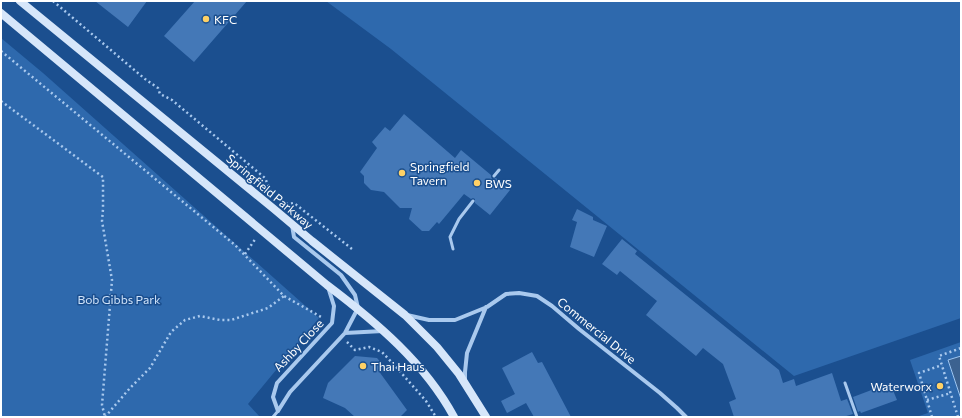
<svg xmlns="http://www.w3.org/2000/svg" width="962" height="418" viewBox="0 0 962 418" font-family="Commissioner,sans-serif">
<rect width="100%" height="100%" fill="#1b4f8f"/>
<path fill="#2e69ad" d="M 326,1 L 961,1 L 961,318 L 794,376 L 391,49 Z
M 1,38 L 43,73 L 319,318 L 248,404 L 260,417 L 1,417 Z
M 961,342 L 961,417 L 916,417 L 928,413 L 910,360 Z"/>
<path fill="#3c6290" stroke="#9cc4f0" d="M 961,356 L 961,399 L 948,360 Z"/>
<path fill="#4478b7" d="M 95,1 L 147,1 L 128,27 Z
M 195,1 L 247,1 L 194,62 L 164,36 Z
M 404,114 L 455,158 L 461,150 L 491,175 L 491,177 L 492,179 L 496,178 L 510,190 L 490,215 L 475,203 L 475,199 L 473,198 L 471,199 L 464,194 L 439,224 L 437,222 L 429,231 L 422,231 L 409,219 L 412,208 L 400,208 L 384,192 L 371,190 L 364,183 L 364,176 L 360,172 L 377,148 L 372,142 L 385,127 L 390,131 Z
M 577,209 L 593,217 L 593,220 L 607,226 L 594,257 L 570,247 L 577,222 L 572,220 Z
M 622,239 L 637,251 L 635,254 L 779,370 L 783,383 L 794,379 L 796,386 L 832,373 L 841,401 L 847,399 L 853,414 L 843,417 L 734,417 L 729,402 L 736,399 L 723,364 L 703,348 L 696,356 L 646,315 L 657,301 L 620,271 L 617,275 L 602,264 Z
M 532,352 L 538,363 L 542,362 L 571,417 L 534,417 L 526,403 L 507,413 L 501,401 L 515,394 L 502,368 Z
M 355,356 L 377,358 L 383,365 L 378,370 L 407,410 L 400,417 L 355,417 L 345,408 L 323,398 L 328,383 Z
M 890,383 L 897,400 L 861,413 L 860,411 L 858,412 L 853,397 Z"/>
<g fill="none" stroke-linecap="round" stroke-linejoin="round">
<path stroke="#a9c9ee" stroke-width="2.5" stroke-dasharray="2 3" stroke-linecap="butt" d="M 53,1 L 145,79 L 158,88 L 160,94 L 172,100 L 265,178 L 271,192
M 1,51 L 235,245 L 284,296 L 323,318
M 1,101 L 103,177 L 103,209 L 102,221 L 112,280 L 102,405 L 105,417
M 286,204 L 294,203 L 352,249
M 245,254 L 256,238
M 347,342 L 355,350 L 369,347 L 382,352 L 396,367 L 426,401 L 436,417
M 927,400 L 951,393
M 105,417 L 130,388 L 150,368 L 171,332 L 185,320 L 200,316 L 220,320 L 231,320 L 268,308 L 284,296
M 932,417 L 919,373 L 942,365
M 958,417 L 939,356 L 961,348"/>
<path stroke="#a9c9ee" stroke-width="3" d="M 494,176 L 499,170
M 453,249 L 450,237 L 459,219 L 473,201
M 845,383 L 857,417
M 273,417 L 278,411"/>
<path stroke="#a9c9ee" stroke-width="4" d="M 407,315 L 429,320 L 455,320 L 487,307 L 506,294 L 519,293 L 537,296 L 552,306 L 579,329 L 660,393 L 677,408 L 686,417
M 345,333 L 383,331
M 465,380 L 465,372 L 467,353 L 486,307
M 278,411 L 290,392 L 345,333 L 358,308 L 355,295 L 341,275 L 294,237 L 292,225
M 278,411 L 273,397 L 277,383 L 332,323 L 334,306 L 328,287"/>
<path stroke="#d6e6fa" stroke-width="8" d="M 20,1 L 274,209 L 312,241 L 405,315 L 437,347 L 459,374 L 486,417
M 1,13 L 327,285 C 376,322 425,363 454,417"/>
</g>
<g fill="#ffd166" stroke="#1b4f8f" stroke-width="1.5">
<circle cx="206" cy="19" r="4"/>
<circle cx="402" cy="173" r="4"/>
<circle cx="477" cy="183" r="4"/>
<circle cx="363" cy="366" r="4"/>
<circle cx="940" cy="386" r="4"/>
</g>
<g text-anchor="middle" dominant-baseline="central" stroke-width="3" stroke-linejoin="round" paint-order="stroke">
<g font-size="12" fill="#fff" stroke="#1b4f8f" text-anchor="start">
<text x="214" y="19">KFC</text>
<text x="410" y="166">Springfield<tspan x="410" dy="14">Tavern</tspan></text>
<text x="485" y="183">BWS</text>
<text x="371" y="366">Thai Haus</text>
<text x="932" y="386" text-anchor="end">Waterworx</text>
</g>
<g font-size="12" fill="#fff" stroke="#1b4f8f">
<text transform="translate(270 191) rotate(40)">Springfield Parkway</text>
<text transform="translate(597 330) rotate(39)">Commercial Drive</text>
<text transform="translate(298 345) rotate(-47)">Ashby Close</text>
</g>
<g font-size="12" fill="#cfe3fa" stroke="#1b4f8f">
<text x="119" y="299">Bob Gibbs Park</text>
</g>
</g>
<rect width="962" height="418" fill="none" stroke="#ffffff" stroke-width="4"/>
</svg>
